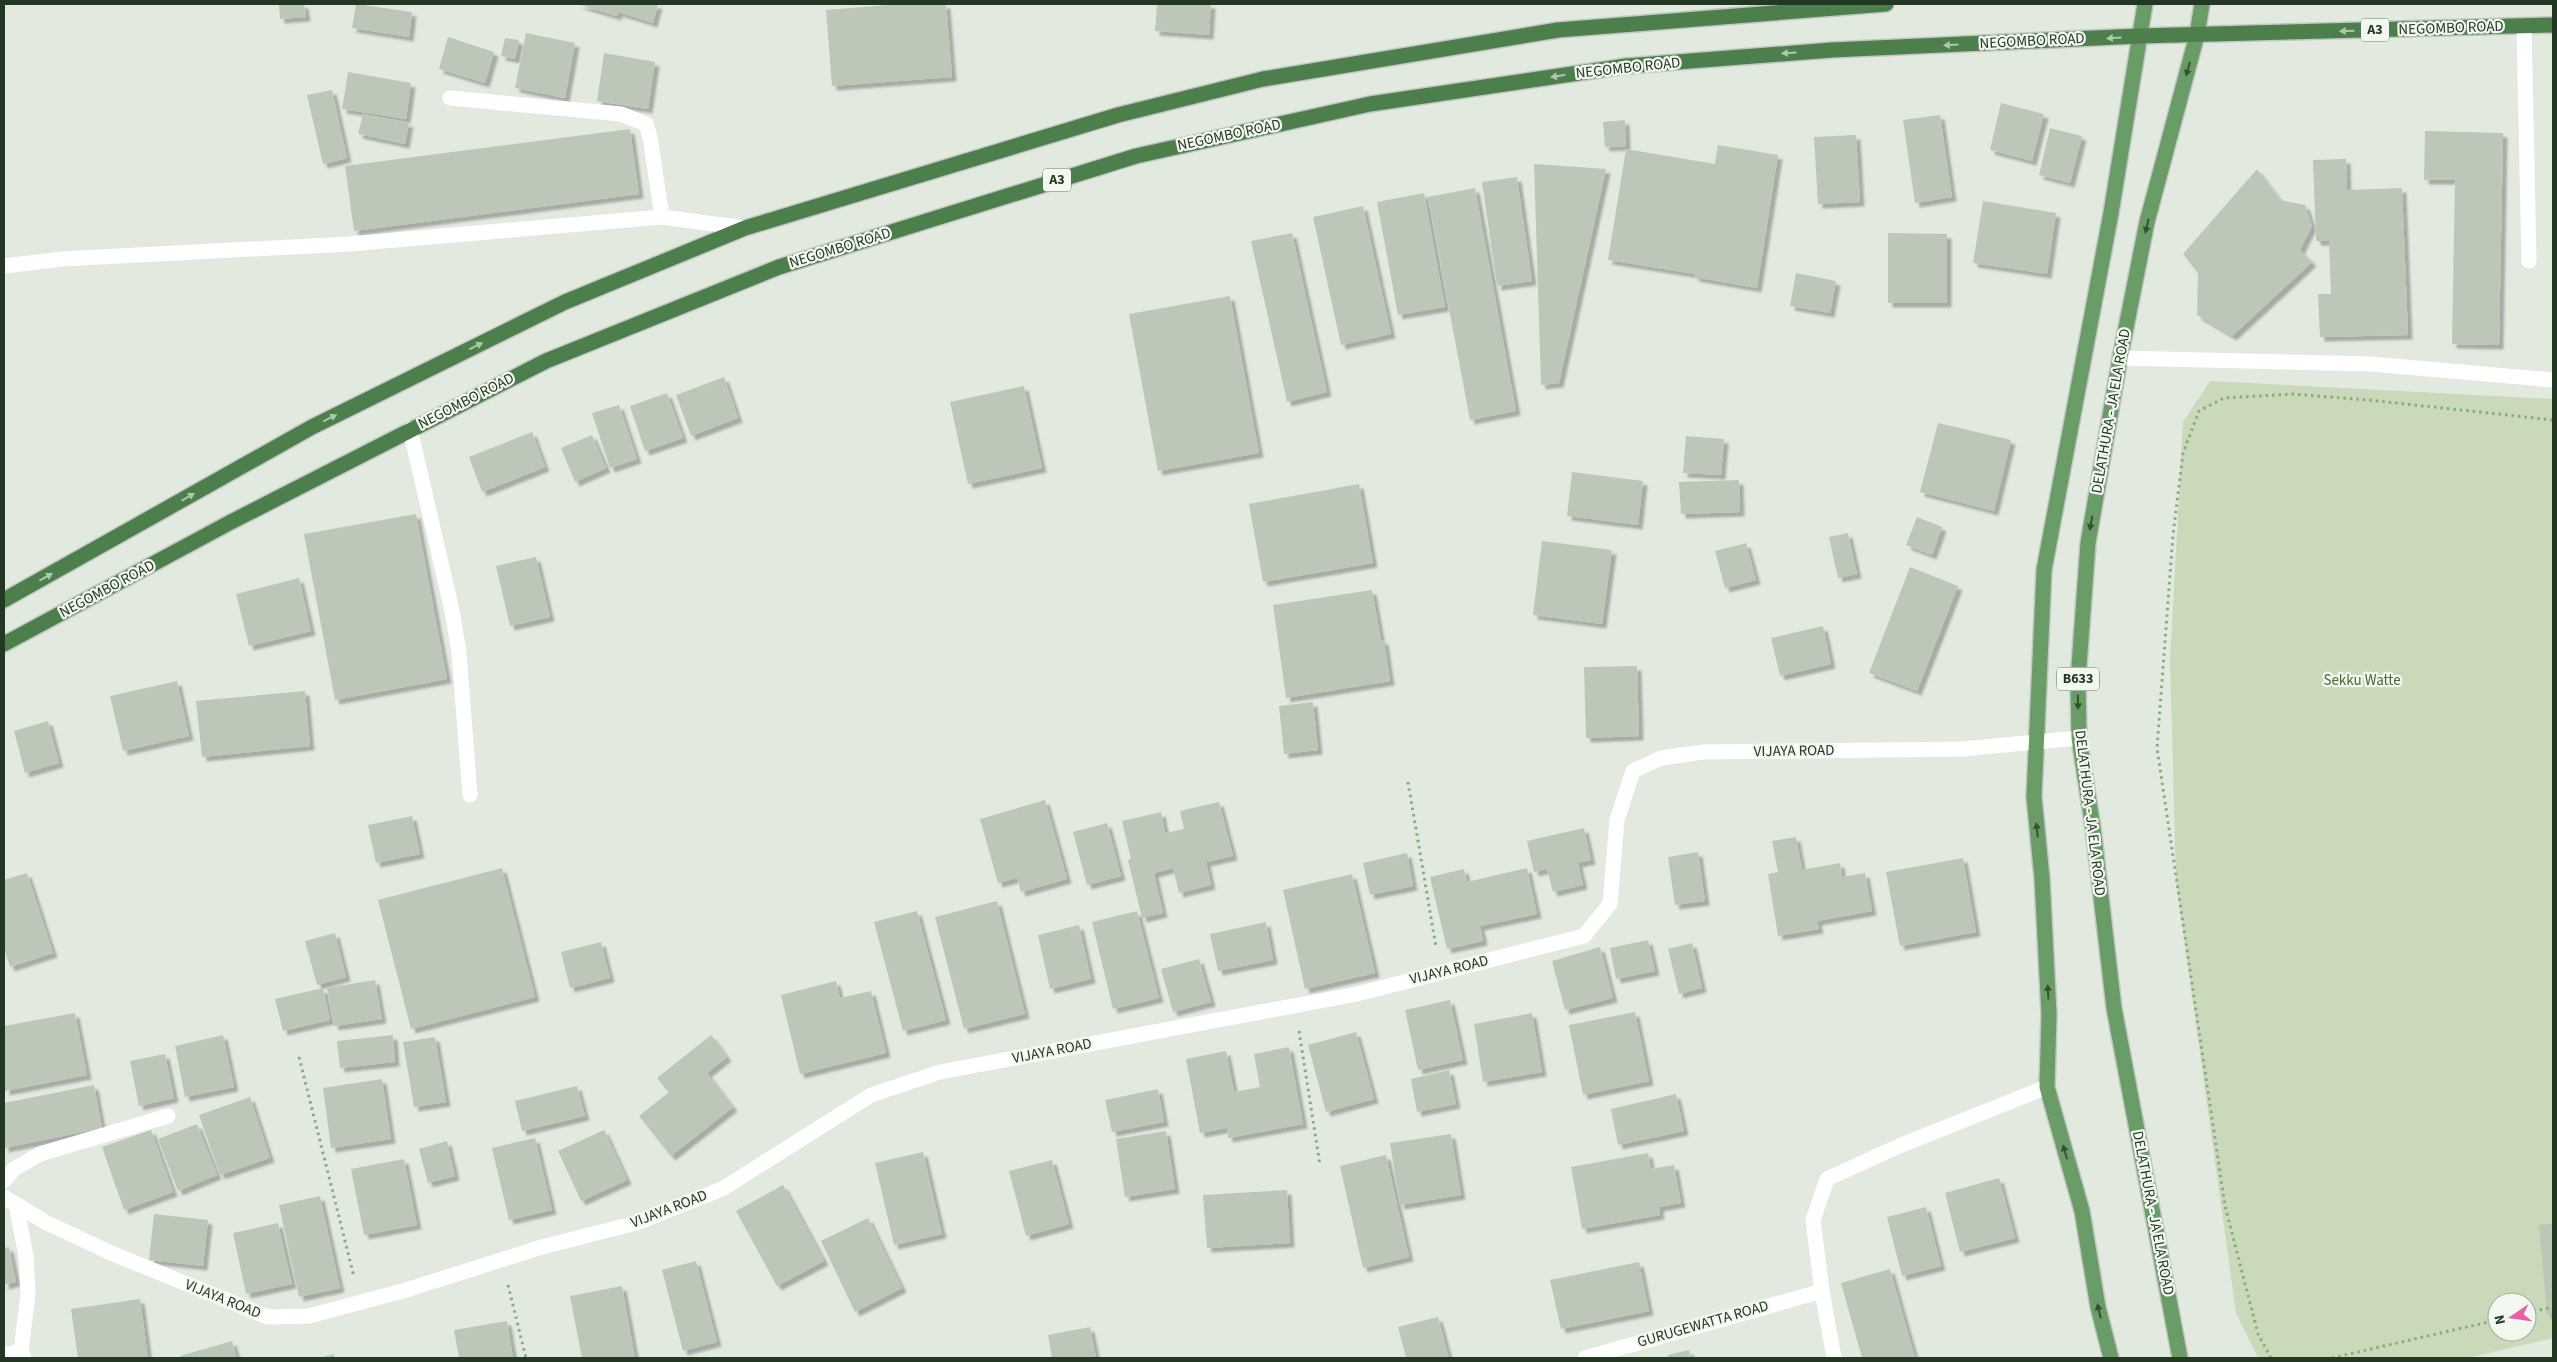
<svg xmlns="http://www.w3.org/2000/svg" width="2557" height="1362" viewBox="0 0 2557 1362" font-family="'Source Sans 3',sans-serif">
<defs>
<filter id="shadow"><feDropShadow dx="4.5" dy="4.5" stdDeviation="1" flood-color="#0004"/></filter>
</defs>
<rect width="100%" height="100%" fill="#e2eae0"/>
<path fill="#cad9ba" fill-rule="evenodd" d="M 2210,381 L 2553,399 L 2553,1338 L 2468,1358 L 2258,1358 L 2236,1313 L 2176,880 L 2170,661 L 2183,422 ZM 2497,1302 L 2527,1302 L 2527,1332 L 2497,1332 Z"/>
<path fill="#bcc7b8" filter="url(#shadow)" d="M 279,4 L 304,4 L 306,17 L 280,19 Z
M 356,4 L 412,12 L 409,37 L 352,28 Z
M 577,4 L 658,4 L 653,23 L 618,12 L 617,16 Z
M 900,4 L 946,4 L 952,77 L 832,86 L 826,10 Z
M 1157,4 L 1211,4 L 1209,35 L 1155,31 Z
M 526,33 L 575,43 L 565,98 L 515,88 Z
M 448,37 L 494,52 L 485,83 L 439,69 Z
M 505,38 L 519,40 L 515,59 L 501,56 Z
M 604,53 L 655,62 L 648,109 L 597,101 Z
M 348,72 L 411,83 L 406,119 L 342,109 Z
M 332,90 L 347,158 L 323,164 L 307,95 Z
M 2001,103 L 2044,114 L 2032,161 L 1990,150 Z
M 363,114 L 409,123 L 405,144 L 358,134 Z
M 1940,115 L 1952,197 L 1915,203 L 1903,120 Z
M 1625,120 L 1626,146 L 1605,147 L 1603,122 Z
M 2050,128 L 2082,136 L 2070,183 L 2039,175 Z
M 630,129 L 639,194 L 354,231 L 345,166 Z
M 2425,131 L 2503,133 L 2499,345 L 2452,344 L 2455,180 L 2424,180 Z
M 1856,135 L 1860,202 L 1818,204 L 1814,137 Z
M 1718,145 L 1778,155 L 1757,288 L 1694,277 L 1695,274 L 1608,260 L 1626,149 L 1715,164 Z
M 2346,159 L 2347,190 L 2402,188 L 2408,335 L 2320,337 L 2318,294 L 2331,294 L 2329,241 L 2316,241 L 2313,160 Z
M 1534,164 L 1606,169 L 1559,383 L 1541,385 Z
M 2257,169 L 2280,200 L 2305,205 L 2312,226 L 2300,250 L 2312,262 L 2232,336 L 2197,315 L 2198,273 L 2183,254 Z
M 1517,177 L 1532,281 L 1497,286 L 1482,182 Z
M 1475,188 L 1516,411 L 1470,420 L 1428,197 Z
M 1424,193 L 1445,307 L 1398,315 L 1377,202 Z
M 1983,201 L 2056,213 L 2047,274 L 1973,263 Z
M 1363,206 L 1391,334 L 1341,345 L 1313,217 Z
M 1292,233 L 1327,392 L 1287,402 L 1251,241 Z
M 1888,233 L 1947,234 L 1947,303 L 1888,303 Z
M 1796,273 L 1836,281 L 1830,313 L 1790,306 Z
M 1230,296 L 1259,453 L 1158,471 L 1129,314 Z
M 724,377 L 738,418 L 691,436 L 676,395 Z
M 1024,386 L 1042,468 L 968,484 L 950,402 Z
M 667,393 L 683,438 L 645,451 L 630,406 Z
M 619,405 L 637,459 L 610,468 L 592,413 Z
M 1938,423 L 2011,440 L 1994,511 L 1920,492 Z
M 532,432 L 545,467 L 482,492 L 469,457 Z
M 592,435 L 606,468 L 575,482 L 561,448 Z
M 1686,436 L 1724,439 L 1721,475 L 1683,473 Z
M 1572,472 L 1643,481 L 1638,525 L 1567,516 Z
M 1739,480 L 1740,512 L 1681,514 L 1679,482 Z
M 1359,484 L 1373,563 L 1263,582 L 1249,504 Z
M 416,514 L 447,679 L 335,700 L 304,534 Z
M 1917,517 L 1942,527 L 1932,555 L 1906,545 Z
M 1848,533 L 1857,574 L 1838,578 L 1829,537 Z
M 1542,541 L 1612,550 L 1602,624 L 1533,615 Z
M 1746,543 L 1756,580 L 1725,588 L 1715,551 Z
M 536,557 L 550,617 L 510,626 L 496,566 Z
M 1910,567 L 1958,586 L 1917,691 L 1869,673 Z
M 299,578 L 311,631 L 249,646 L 236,594 Z
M 1372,590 L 1381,641 L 1384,640 L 1390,681 L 1286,698 L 1273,605 Z
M 1823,626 L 1831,664 L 1780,676 L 1771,638 Z
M 1637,666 L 1639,736 L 1586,738 L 1584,667 Z
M 177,681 L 189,736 L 123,751 L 110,696 Z
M 305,691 L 310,746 L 202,757 L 196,701 Z
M 1313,702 L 1318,750 L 1284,754 L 1279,706 Z
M 48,721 L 59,763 L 25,773 L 14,731 Z
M 1045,800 L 1067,879 L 1021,892 L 1017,878 L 998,883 L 980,819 Z
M 1219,802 L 1233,856 L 1206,862 L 1211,885 L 1179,893 L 1173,868 L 1154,873 L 1163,913 L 1142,918 L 1128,860 L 1131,859 L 1122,821 L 1161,812 L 1165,833 L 1184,829 L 1180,811 Z
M 412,816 L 420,854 L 376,863 L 368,825 Z
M 1107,823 L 1121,876 L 1087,885 L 1073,832 Z
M 1584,828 L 1591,860 L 1578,863 L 1583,885 L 1553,892 L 1547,869 L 1534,872 L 1527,841 Z
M 1796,837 L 1802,870 L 1840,863 L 1842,877 L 1865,873 L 1872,911 L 1817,921 L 1819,929 L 1778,936 L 1768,874 L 1778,872 L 1772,841 Z
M 1698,852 L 1705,901 L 1675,905 L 1668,857 Z
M 1407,853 L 1413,886 L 1370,895 L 1363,863 Z
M 1963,858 L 1976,932 L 1900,946 L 1886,872 Z
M 502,868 L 535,997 L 411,1029 L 378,900 Z
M 1527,868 L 1537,914 L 1480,926 L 1483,941 L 1447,949 L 1430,877 L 1464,869 L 1467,882 Z
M 27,873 L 53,953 L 10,967 L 4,948 L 4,880 Z
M 1352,874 L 1375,973 L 1305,989 L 1283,890 Z
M 997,901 L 1025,1014 L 964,1029 L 935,917 Z
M 917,911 L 946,1020 L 903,1031 L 874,922 Z
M 1137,911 L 1159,998 L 1113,1009 L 1092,922 Z
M 1266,922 L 1273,960 L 1218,971 L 1210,934 Z
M 1079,925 L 1091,979 L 1050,989 L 1038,935 Z
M 335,933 L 346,977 L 317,985 L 305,941 Z
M 1648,940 L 1655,971 L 1616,979 L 1610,948 Z
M 601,942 L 610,978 L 570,988 L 561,952 Z
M 1692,943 L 1702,988 L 1679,994 L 1668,949 Z
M 1600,947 L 1613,998 L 1565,1010 L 1552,961 Z
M 1199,959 L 1211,1002 L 1173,1012 L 1161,969 Z
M 375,980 L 382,1019 L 334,1026 L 327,988 Z
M 836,981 L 840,998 L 871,991 L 886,1053 L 800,1074 L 781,995 Z
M 323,988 L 330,1020 L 283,1031 L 275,999 Z
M 1450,1000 L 1463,1060 L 1418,1070 L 1405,1010 Z
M 1635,1012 L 1649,1081 L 1583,1095 L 1569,1025 Z
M 75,1013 L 87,1075 L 5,1091 L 4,1026 Z
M 1532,1013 L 1542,1072 L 1483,1082 L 1474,1024 Z
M 1356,1032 L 1374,1099 L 1326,1112 L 1308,1045 Z
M 223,1035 L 234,1087 L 185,1097 L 175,1046 Z
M 393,1035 L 395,1062 L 340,1068 L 337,1041 Z
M 711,1035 L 727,1057 L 707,1073 L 733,1107 L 671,1156 L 639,1116 L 669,1092 L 657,1078 Z
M 435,1037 L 446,1102 L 414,1107 L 403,1042 Z
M 1289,1047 L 1303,1124 L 1228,1138 L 1227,1128 L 1200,1133 L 1186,1059 L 1226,1051 L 1234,1092 L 1260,1087 L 1254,1054 Z
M 165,1054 L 174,1098 L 139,1106 L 130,1061 Z
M 1449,1070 L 1456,1104 L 1417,1112 L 1411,1079 Z
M 382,1079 L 391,1139 L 331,1148 L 323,1088 Z
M 94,1085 L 102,1128 L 4,1148 L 4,1103 Z
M 577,1086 L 585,1116 L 522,1131 L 515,1101 Z
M 1158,1089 L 1164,1122 L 1112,1132 L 1105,1100 Z
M 1676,1094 L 1684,1131 L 1618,1145 L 1611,1109 Z
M 250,1097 L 270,1158 L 220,1175 L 199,1115 Z
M 197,1124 L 217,1175 L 178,1191 L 158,1139 Z
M 151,1130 L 173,1192 L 124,1210 L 102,1147 Z
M 604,1130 L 627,1180 L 581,1201 L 558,1151 Z
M 1166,1131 L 1175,1189 L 1125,1197 L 1116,1139 Z
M 1451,1134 L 1461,1195 L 1400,1205 L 1390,1143 Z
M 535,1138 L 552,1210 L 509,1220 L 492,1148 Z
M 447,1141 L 455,1176 L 428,1183 L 419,1149 Z
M 923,1152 L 942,1234 L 894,1245 L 875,1163 Z
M 1648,1153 L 1651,1169 L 1674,1165 L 1681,1203 L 1659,1207 L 1660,1215 L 1582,1229 L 1571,1167 Z
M 1386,1155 L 1409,1257 L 1363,1268 L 1340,1166 Z
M 404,1159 L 417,1225 L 364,1235 L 351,1169 Z
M 1052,1160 L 1069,1224 L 1026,1236 L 1009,1171 Z
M 1999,1178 L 2015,1238 L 1960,1252 L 1945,1193 Z
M 783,1185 L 824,1261 L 777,1286 L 736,1211 Z
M 1287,1190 L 1290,1243 L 1207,1248 L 1203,1195 Z
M 320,1196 L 340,1288 L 299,1297 L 279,1205 Z
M 1926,1207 L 1941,1266 L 1902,1276 L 1887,1217 Z
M 154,1214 L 208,1220 L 203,1266 L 149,1260 Z
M 868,1218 L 902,1288 L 855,1312 L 821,1241 Z
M 278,1223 L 292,1284 L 246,1294 L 233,1233 Z
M 2553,1224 L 2553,1314 L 2547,1315 L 2539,1225 Z
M 9,1247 L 16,1282 L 4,1285 L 4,1248 Z
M 696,1261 L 717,1342 L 683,1351 L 662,1270 Z
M 1639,1262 L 1649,1311 L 1561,1329 L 1550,1280 Z
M 1890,1269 L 1915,1358 L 1862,1358 L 1841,1283 Z
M 622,1286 L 635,1358 L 582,1358 L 570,1296 Z
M 140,1299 L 148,1358 L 78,1358 L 71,1309 Z
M 1438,1317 L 1449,1358 L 1406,1358 L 1398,1327 Z
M 507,1321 L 513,1358 L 459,1358 L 454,1330 Z
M 1090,1327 L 1096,1358 L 1052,1358 L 1048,1335 Z
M 232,1341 L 237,1358 L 181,1358 L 180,1356 Z
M 1689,1350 L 1691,1358 L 1668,1358 L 1668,1355 Z
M 334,1354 L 335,1358 L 319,1358 Z"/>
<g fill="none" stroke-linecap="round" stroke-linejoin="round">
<g stroke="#c1c7c1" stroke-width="18">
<path id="primary" d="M 2111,1358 L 2098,1307 L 2082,1211 L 2047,1087 L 2049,1014 L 2042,878 L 2034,797 L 2044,570 L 2111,213 L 2145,4
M 2180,1358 L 2114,1008 L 2093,828 L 2079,738 L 2078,680 L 2088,543 L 2120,358 L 2147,222 L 2197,35 L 2202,4"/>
</g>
<g stroke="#c1c7c1" stroke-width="18">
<path id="trunk" d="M 4,600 L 312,427 L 565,302 L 745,228 L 1118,115 L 1263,79 L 1558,30 L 1886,4
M 4,644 L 229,523 L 546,361 L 779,267 L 1136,156 L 1370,104 L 1626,66 L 1832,50 L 2139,36 L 2553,25"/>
</g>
<path stroke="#87ab83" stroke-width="3" stroke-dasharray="2.5 4" stroke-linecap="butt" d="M 1408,782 L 1436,947
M 1299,1031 L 1320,1165
M 299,1057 L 354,1277
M 508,1285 L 526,1358
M 2527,1313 L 2553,1307
M 2271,1358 L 2258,1334 L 2225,1206 L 2157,748 L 2173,535 L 2183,453 L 2199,411 L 2224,398 L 2292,394 L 2369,400 L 2553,420
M 2332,1358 L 2497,1320"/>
<path stroke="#fff" stroke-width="15" d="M 2524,26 L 2529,261
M 450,98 L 621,114 L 646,124 L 650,137 L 662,217"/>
<path stroke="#fff" stroke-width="15" d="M 4,266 L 62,259 L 349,244 L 662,217 L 745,228
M 2120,358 L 2371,364 L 2553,380
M 410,429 L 451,606 L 459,652 L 470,795
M 4,1181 L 14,1169 L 40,1154 L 168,1116
M 4,1197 L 45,1222 L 111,1253 L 268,1317 L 309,1316 L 406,1290 L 542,1247 L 636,1223 L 722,1189 L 871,1095 L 940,1072 L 1357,994 L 1584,936 L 1610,904 L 1617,820 L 1633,771 L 1661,758 L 1704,752 L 1962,749 L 2079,738
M 16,1204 L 26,1256 L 28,1294 L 21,1351 L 24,1358
M 4,1355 L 21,1351
M 1585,1358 L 1822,1291
M 1834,1358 L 1822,1291 L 1813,1220 L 1827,1179 L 1899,1146 L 2047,1087"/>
<use href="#primary" stroke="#6a9c68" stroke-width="15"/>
<use href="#trunk" stroke="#4d7f4c" stroke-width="15"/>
</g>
<defs><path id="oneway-solid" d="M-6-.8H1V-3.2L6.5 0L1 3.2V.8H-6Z" transform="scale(1.25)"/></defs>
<g fill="#b0c7ae">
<use href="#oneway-solid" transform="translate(2347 31) rotate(179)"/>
<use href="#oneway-solid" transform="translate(2114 38) rotate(177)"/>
<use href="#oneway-solid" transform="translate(1951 45) rotate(177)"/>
<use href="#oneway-solid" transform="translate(1789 53) rotate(176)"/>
<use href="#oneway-solid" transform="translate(1558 76) rotate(171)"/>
<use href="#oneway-solid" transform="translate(476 346) rotate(-26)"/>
<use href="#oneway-solid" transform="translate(330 418) rotate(-26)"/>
<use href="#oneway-solid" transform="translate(188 497) rotate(-30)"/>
<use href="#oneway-solid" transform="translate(46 577) rotate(-29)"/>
</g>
<g fill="#355134">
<use href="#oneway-solid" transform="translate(2188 69) rotate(105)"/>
<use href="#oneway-solid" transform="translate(2147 226) rotate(103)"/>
<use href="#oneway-solid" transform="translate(2091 523) rotate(100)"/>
<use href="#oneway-solid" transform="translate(2078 702) rotate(89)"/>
<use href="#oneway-solid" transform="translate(2037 830) rotate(-96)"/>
<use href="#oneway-solid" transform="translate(2048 992) rotate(-93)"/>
<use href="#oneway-solid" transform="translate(2065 1152) rotate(-106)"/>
<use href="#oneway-solid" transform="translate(2099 1311) rotate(-103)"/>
</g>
<g text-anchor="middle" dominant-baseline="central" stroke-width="4.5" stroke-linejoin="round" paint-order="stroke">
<g fill="#f2f7f0" stroke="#617160" stroke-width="1">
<rect x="2361" y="18.5" width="28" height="23" rx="4"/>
<rect x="1043" y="168.5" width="28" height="23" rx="4"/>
<rect x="2057" y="667.5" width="42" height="23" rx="4"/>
</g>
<g font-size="14" font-weight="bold" fill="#233822">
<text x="2375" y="30">A3</text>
<text x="1057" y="180">A3</text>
<text x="2078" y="679">B633</text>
</g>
<g font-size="15" fill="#233822" stroke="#f2f7f0">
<text transform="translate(2451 28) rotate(-2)">NEGOMBO ROAD</text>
<text transform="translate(2032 41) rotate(-3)">NEGOMBO ROAD</text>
<text transform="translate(1628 68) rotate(-6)">NEGOMBO ROAD</text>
<text transform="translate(1229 135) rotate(-12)">NEGOMBO ROAD</text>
<text transform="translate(840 248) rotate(-17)">NEGOMBO ROAD</text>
<text transform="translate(466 401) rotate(-27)">NEGOMBO ROAD</text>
<text transform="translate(2111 411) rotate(-80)">DELATHURA - JA ELA ROAD</text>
<text transform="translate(107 589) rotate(-28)">NEGOMBO ROAD</text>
<text transform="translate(1794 751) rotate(-1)">VIJAYA ROAD</text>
<text transform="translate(2090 813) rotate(83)">DELATHURA - JA ELA ROAD</text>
<text transform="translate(1449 970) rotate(-14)">VIJAYA ROAD</text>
<text transform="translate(1052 1051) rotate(-11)">VIJAYA ROAD</text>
<text transform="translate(669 1209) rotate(-21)">VIJAYA ROAD</text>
<text transform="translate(2153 1213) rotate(79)">DELATHURA - JA ELA ROAD</text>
<text transform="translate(223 1299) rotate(22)">VIJAYA ROAD</text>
<text transform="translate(1703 1324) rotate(-16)">GURUGEWATTA ROAD</text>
</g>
<g font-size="15" fill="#486c2f" stroke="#f2f7f0">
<text x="2362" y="680">Sekku Watte</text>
</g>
</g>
<rect width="2557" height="1362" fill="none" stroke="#233822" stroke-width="10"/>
<g transform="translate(2512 1317) rotate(257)"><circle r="24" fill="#f2f7f0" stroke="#9fab9e"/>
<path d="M0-4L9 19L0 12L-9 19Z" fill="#e760a9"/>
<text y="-8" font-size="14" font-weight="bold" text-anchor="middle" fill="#233822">N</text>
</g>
</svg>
